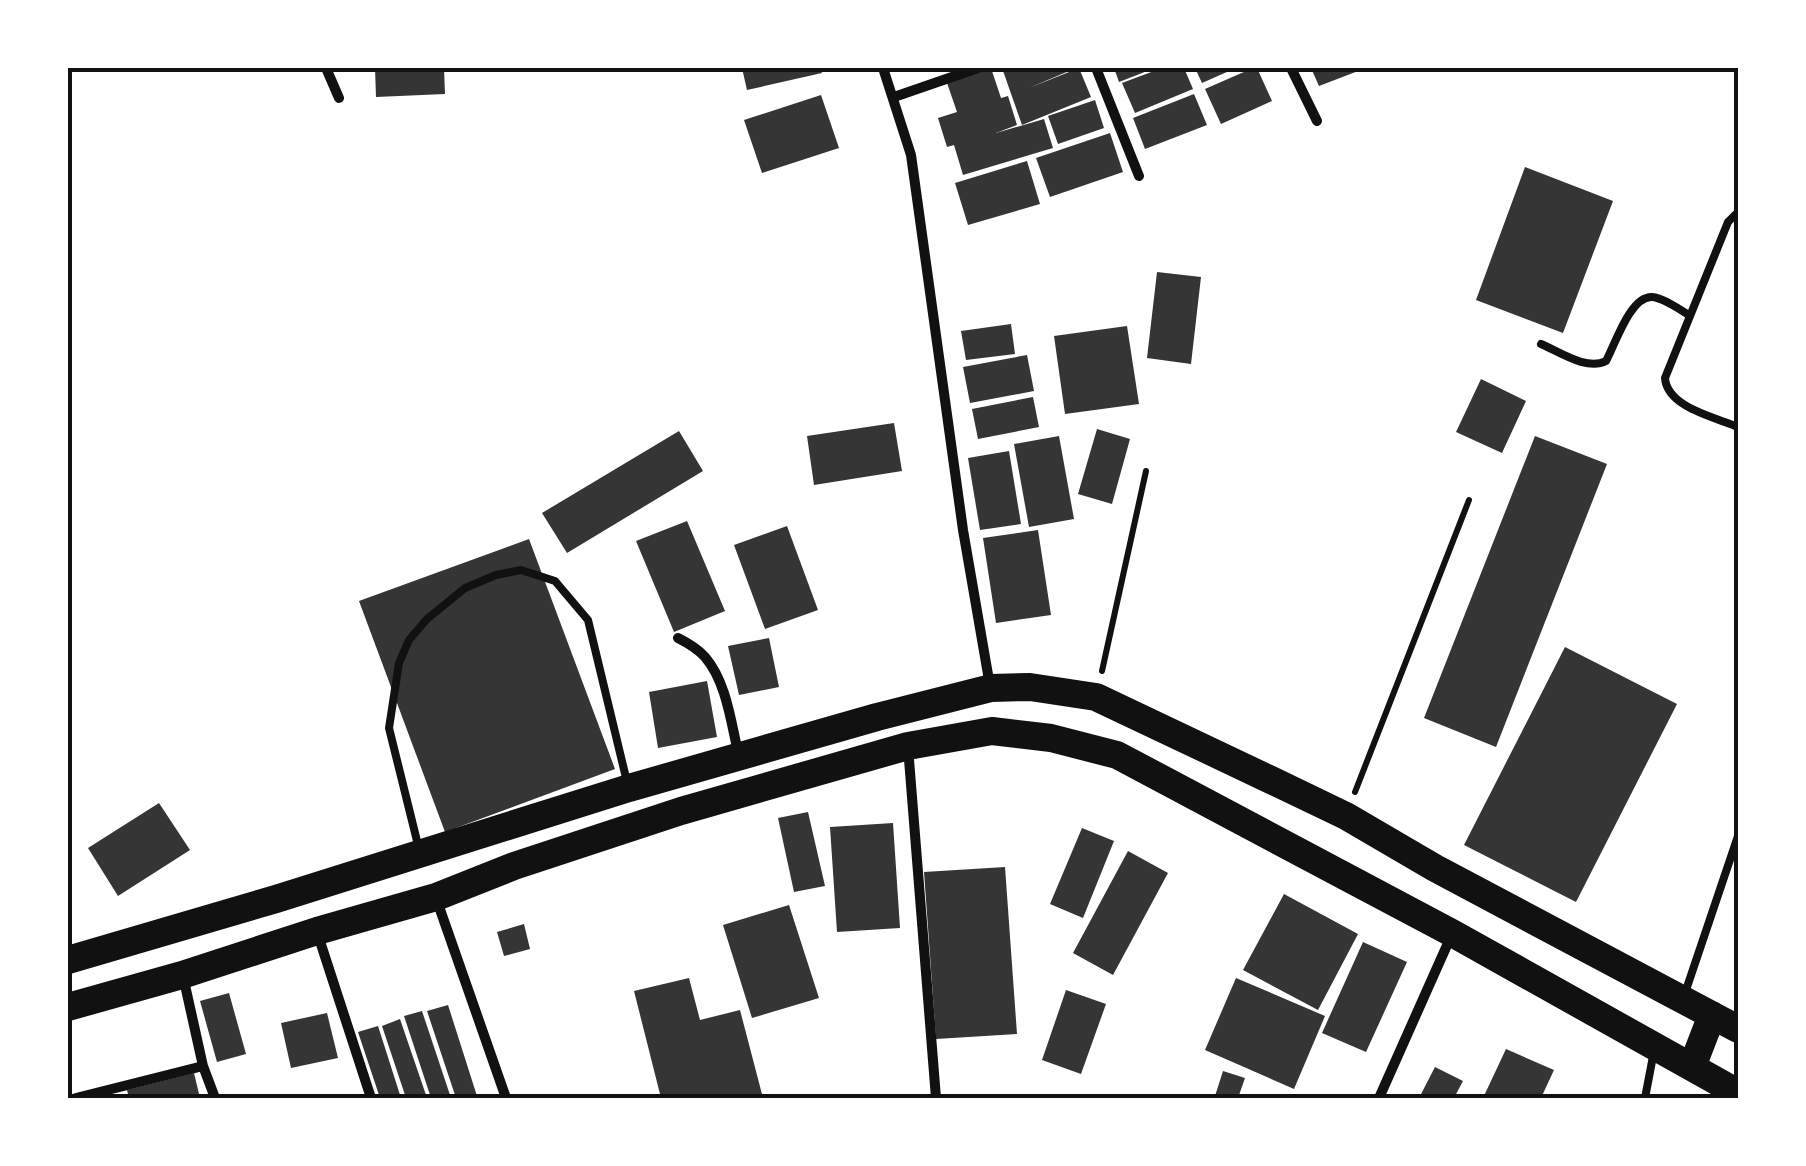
<svg xmlns="http://www.w3.org/2000/svg" width="1806" height="1166" viewBox="0 0 1806 1166" font-family="'PT Sans',sans-serif">
<rect width="100%" height="100%" fill="#fff"/>
<path fill="#353535" d="M 375,68 L 444,68 L 445,94 L 376,97 Z
M 742,68 L 820,68 L 822,73 L 747,90 Z
M 986,68 L 991,68 L 1001,98 L 1008,96 L 1017,125 L 996,133 L 1044,119 L 1053,148 L 963,175 L 954,145 L 947,147 L 938,118 L 957,112 L 946,80 Z
M 1002,68 L 1076,68 L 1029,88 L 1079,68 L 1091,97 L 1022,125 Z
M 1114,68 L 1155,68 L 1119,82 Z
M 1162,68 L 1184,68 L 1193,89 L 1135,113 L 1122,83 Z
M 1195,68 L 1236,68 L 1202,83 Z
M 1253,68 L 1257,68 L 1272,101 L 1221,124 L 1205,89 Z
M 1311,68 L 1366,68 L 1319,86 Z
M 1194,94 L 1207,125 L 1145,149 L 1133,118 Z
M 821,95 L 839,148 L 762,173 L 744,120 Z
M 1095,100 L 1104,128 L 1058,144 L 1048,116 Z
M 1110,133 L 1123,172 L 1050,197 L 1036,158 Z
M 1027,161 L 1040,204 L 968,225 L 955,183 Z
M 1525,167 L 1613,201 L 1563,333 L 1476,300 Z
M 1157,272 L 1201,277 L 1191,364 L 1147,358 Z
M 1011,324 L 1015,354 L 966,360 L 961,331 Z
M 1127,326 L 1139,404 L 1065,414 L 1054,336 Z
M 1027,355 L 1034,391 L 970,403 L 963,367 Z
M 1481,379 L 1526,401 L 1502,453 L 1456,432 Z
M 1033,397 L 1039,427 L 978,439 L 972,409 Z
M 894,423 L 902,471 L 814,485 L 807,436 Z
M 1097,429 L 1130,439 L 1112,504 L 1078,494 Z
M 679,431 L 703,471 L 567,553 L 542,513 Z
M 1059,436 L 1074,519 L 1029,527 L 1014,444 Z
M 1535,436 L 1607,464 L 1496,747 L 1424,718 Z
M 1009,451 L 1021,524 L 980,530 L 968,458 Z
M 687,521 L 725,611 L 674,632 L 636,541 Z
M 787,526 L 818,610 L 765,629 L 734,545 Z
M 1038,530 L 1051,615 L 996,623 L 983,538 Z
M 529,539 L 615,769 L 445,832 L 359,601 Z
M 769,638 L 779,687 L 739,695 L 728,646 Z
M 1565,647 L 1677,704 L 1576,902 L 1464,845 Z
M 707,681 L 717,737 L 658,748 L 649,692 Z
M 159,803 L 190,850 L 118,896 L 88,848 Z
M 808,812 L 825,886 L 794,892 L 778,818 Z
M 893,823 L 900,928 L 837,932 L 830,827 Z
M 1082,828 L 1114,841 L 1083,918 L 1050,904 Z
M 1128,851 L 1168,873 L 1113,975 L 1073,953 Z
M 1005,867 L 1017,1034 L 936,1039 L 924,872 Z
M 1284,894 L 1358,934 L 1318,1010 L 1243,970 Z
M 789,905 L 819,998 L 752,1018 L 723,925 Z
M 524,924 L 530,949 L 504,956 L 497,932 Z
M 1363,942 L 1407,962 L 1366,1052 L 1322,1033 Z
M 689,978 L 700,1020 L 740,1010 L 763,1098 L 661,1098 L 634,991 Z
M 1236,978 L 1325,1016 L 1294,1089 L 1205,1050 Z
M 1066,990 L 1106,1004 L 1081,1074 L 1042,1060 Z
M 229,993 L 246,1054 L 217,1062 L 200,1001 Z
M 448,1005 L 477,1096 L 469,1098 L 456,1098 L 427,1011 Z
M 422,1011 L 451,1098 L 431,1098 L 404,1016 Z
M 327,1013 L 338,1058 L 291,1068 L 281,1023 Z
M 400,1019 L 427,1098 L 406,1098 L 382,1026 Z
M 378,1026 L 401,1098 L 380,1098 L 358,1032 Z
M 1506,1049 L 1554,1070 L 1541,1098 L 1483,1098 Z
M 1435,1067 L 1463,1081 L 1454,1098 L 1419,1098 Z
M 1223,1071 L 1245,1078 L 1238,1098 L 1215,1096 Z
M 194,1073 L 200,1098 L 129,1098 L 127,1090 Z"/>
<g fill="none" stroke-linecap="round" stroke-linejoin="round">
<path stroke="#111" stroke-width="6" d="M 1102,671 L 1146,471
M 1355,792 L 1469,500"/>
<path stroke="#111" stroke-width="8" d="M 1738,212 L 1728,222 L 1665,378 C 1667,407 1714,417 1738,427
M 1541,344 C 1560,352 1587,371 1606,361 C 1615,345 1630,296 1652,297 C 1664,298 1679,309 1689,315
M 419,849 L 389,728 L 399,663 L 409,640 L 427,619 L 465,588 L 496,575 L 521,570 L 555,581 L 588,620 L 627,782
M 1684,996 L 1738,836
M 1645,1098 L 1654,1051"/>
<path stroke="#111" stroke-width="10" d="M 326,68 L 339,98
M 883,68 L 911,155 L 963,530 L 990,686
M 1096,68 L 1139,176
M 1291,68 L 1317,121
M 894,97 L 978,68
M 678,638 C 688,643 698,649 705,657 C 726,681 731,722 738,752
M 908,747 L 936,1098
M 436,898 L 506,1098
M 317,932 L 371,1098
M 183,976 L 203,1066 L 215,1098
M 76,1098 L 203,1066
M 1379,1098 L 1452,934"/>
<path stroke="#111" stroke-width="28" d="M 68,960 L 276,899 L 629,788 L 877,717 L 991,688 L 1030,687 L 1096,697 L 1271,780 L 1346,816 L 1435,868 L 1738,1029
M 68,1007 L 182,975 L 317,931 L 436,897 L 514,866 L 681,811 L 908,746 L 992,731 L 1051,738 L 1117,755 L 1452,933 L 1738,1093
M 1692,1067 L 1712,1015"/>
</g>
<rect width="1806" height="1166" fill="none" stroke="#ffffff" stroke-width="140"/>
<rect x="70" y="70" width="1666" height="1026" fill="none" stroke="#111" stroke-width="4"/>
</svg>
